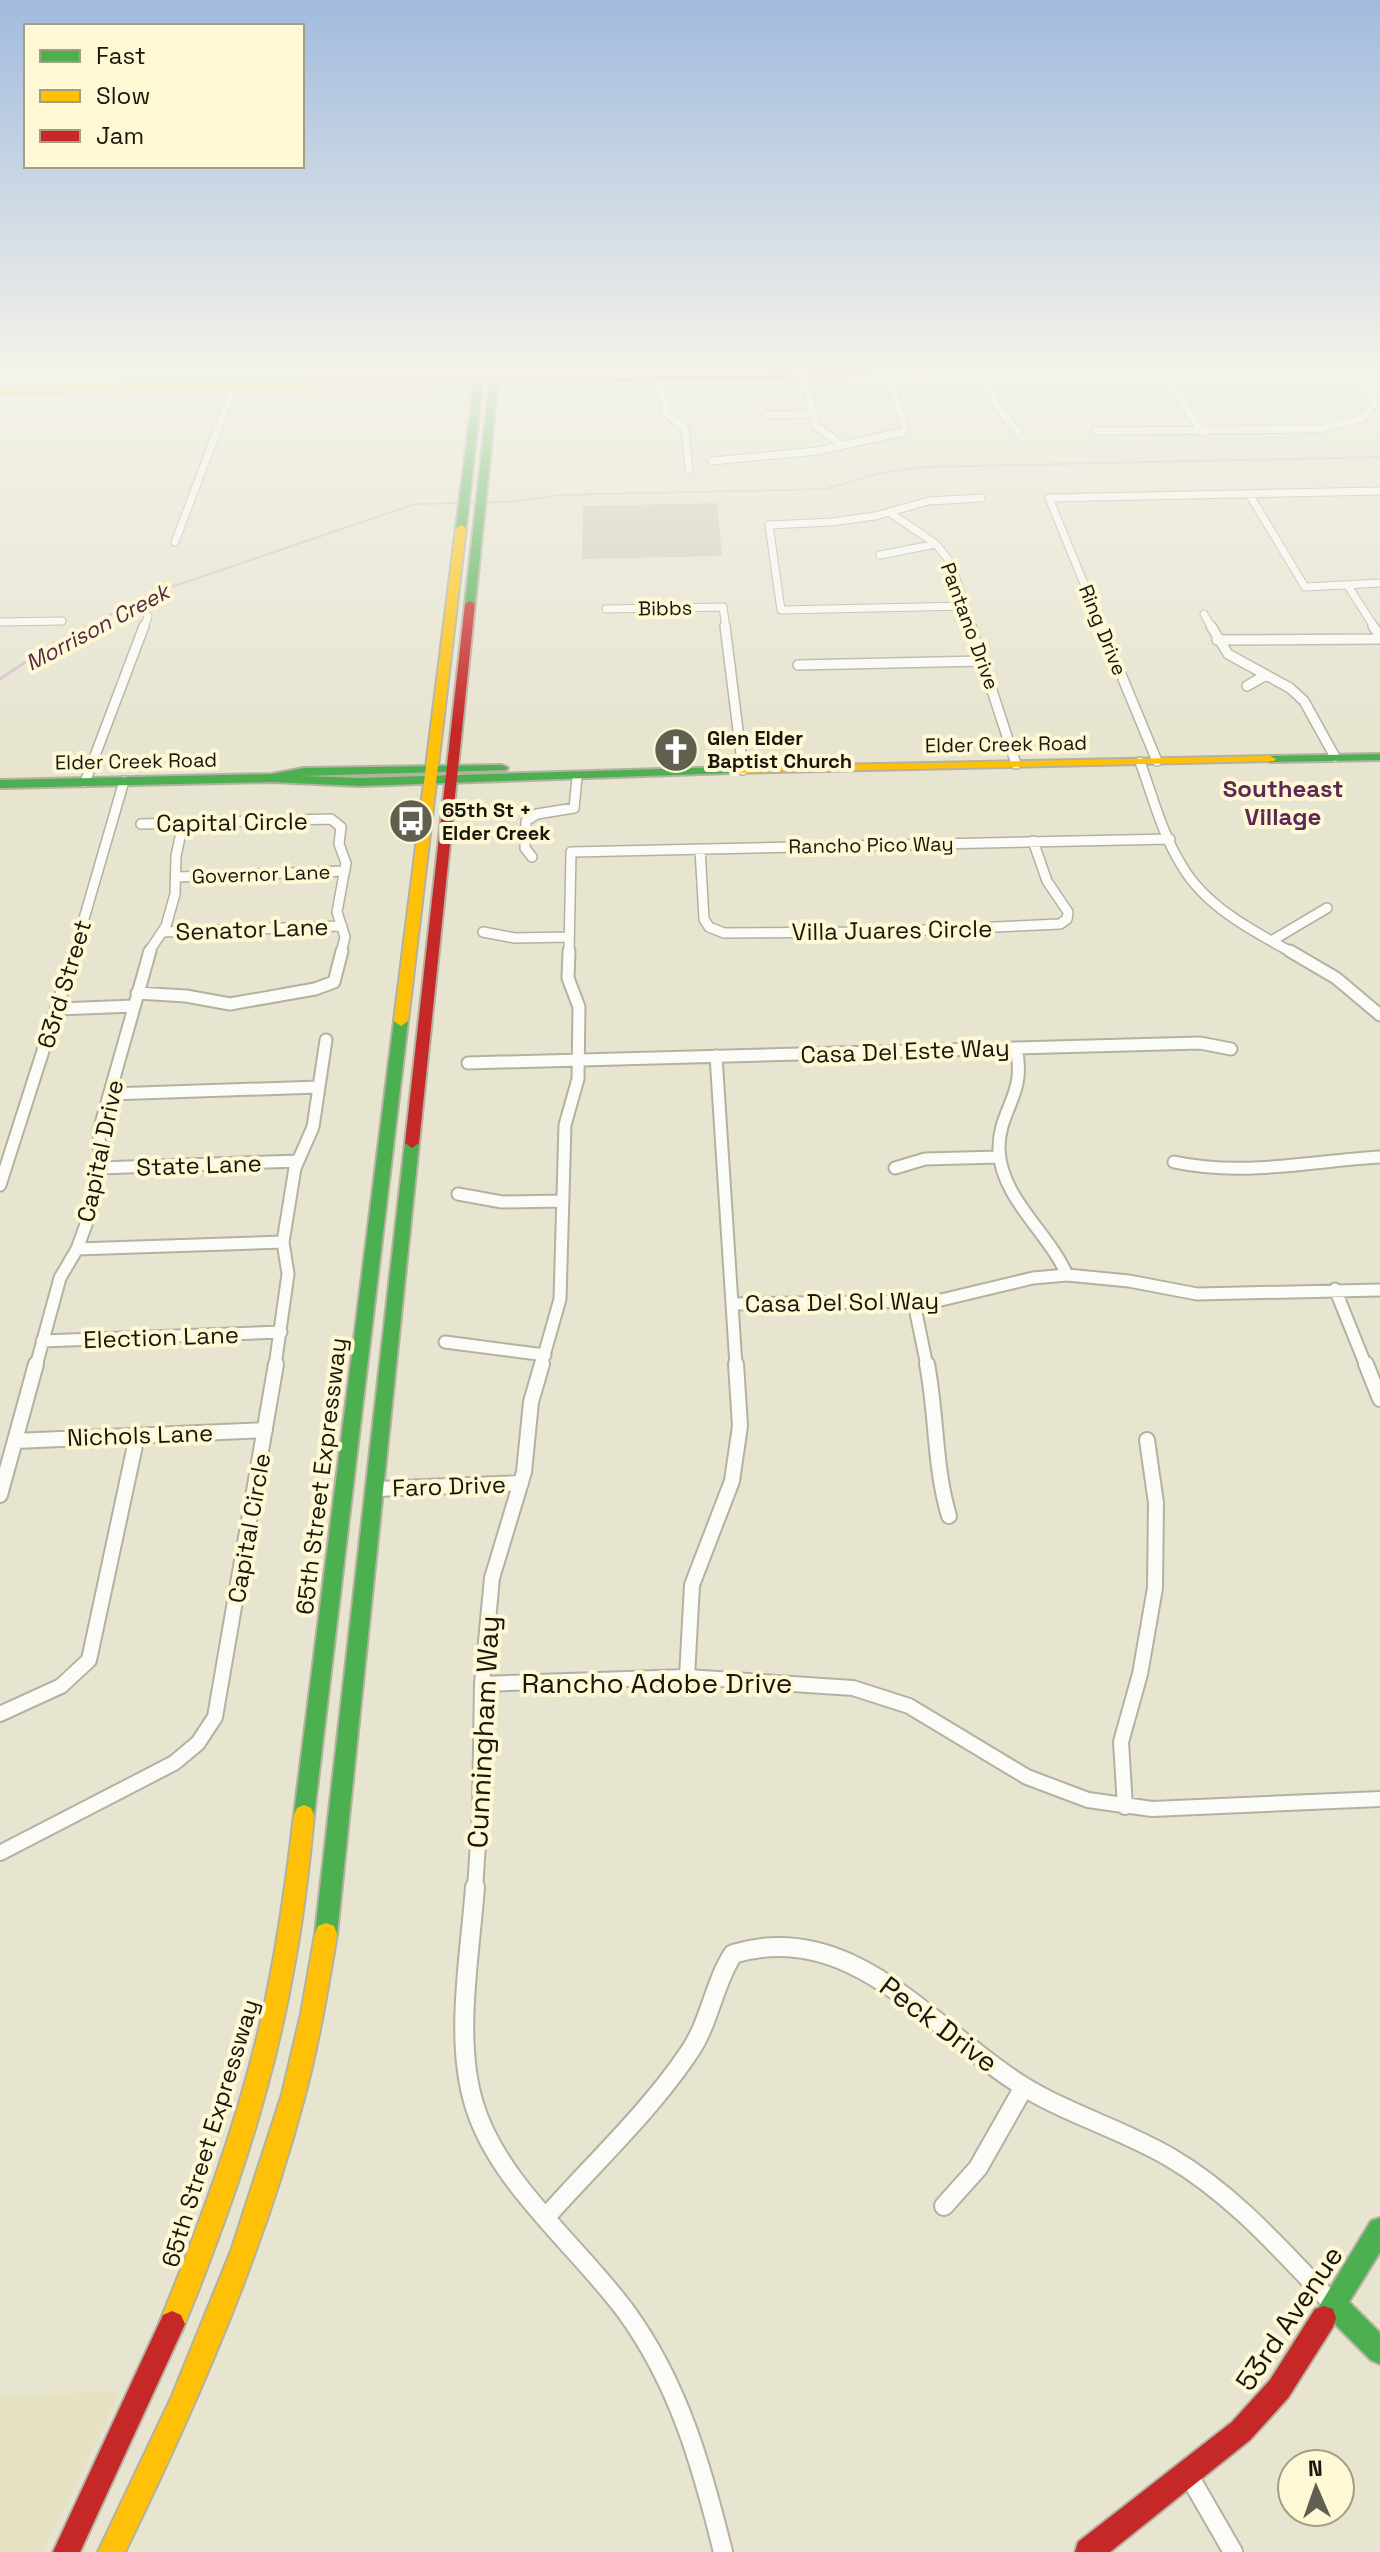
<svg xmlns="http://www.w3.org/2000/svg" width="1380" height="2552" viewBox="0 0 1380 2552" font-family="'Space Grotesk',sans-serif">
<rect width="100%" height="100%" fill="#e7e4d0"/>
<path fill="#e6e1c0" d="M 13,370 L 467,370 L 466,377 L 3,386 Z
M 121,2391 L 42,2552 L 0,2552 L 0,2397 Z"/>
<path fill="#d1cdb8" d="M 717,503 L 722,556 L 582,559 L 583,506 Z"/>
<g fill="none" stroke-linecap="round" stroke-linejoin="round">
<path stroke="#d8c2cd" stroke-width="2" d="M 85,628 L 148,595 L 415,504 L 511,502 L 560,495 L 826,489 L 877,474 L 923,467 L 1380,457"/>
<path stroke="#d8c2cd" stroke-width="3" d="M 0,679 L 51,645 L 88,626"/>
<g stroke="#b4b1a2" stroke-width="9">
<path id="street-far4" d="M 1162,370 L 1202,432
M 982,372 L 999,409 L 1018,432
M 803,375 L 816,426 L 842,445
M 660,378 L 660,392 L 667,406 L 665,412 L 685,429 L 689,469
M 767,415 L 811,414
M 1096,431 L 1320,429 L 1362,418 L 1374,404 L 1372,393 L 1354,370
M 712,461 L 817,451 L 903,432 L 905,427 L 889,374
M 1249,494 L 1305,587 L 1380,583
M 889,512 L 936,544 L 951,563 L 972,628
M 175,542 L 234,386
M 880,555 L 936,544
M 1348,586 L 1375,628
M 966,606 L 781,610 L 769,525 L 832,522 L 875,516 L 929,501 L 981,498
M 606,609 L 723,607 L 726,628
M 1204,614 L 1212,628
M 0,622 L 62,621
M 144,628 L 148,616
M 1102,628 L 1049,498 L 1380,491"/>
</g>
<g stroke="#b4b1a2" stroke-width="12">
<path id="street-far3" d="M 725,626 L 743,770
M 971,626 L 1016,764
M 1101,626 L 1157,761
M 1211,626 L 1228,654 L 1290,688 L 1304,701 L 1335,757
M 1373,626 L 1380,636
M 1217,640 L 1380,639
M 798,665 L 983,661
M 1247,686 L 1266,675
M 1140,762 C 1153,797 1162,834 1182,866 C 1206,907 1253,931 1293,953
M 85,782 L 144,626
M 141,824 L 331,819 L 341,827 L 339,844 L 346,863 L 337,912 L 345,937 L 341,953
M 700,849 L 704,919 L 709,927 L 724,933 L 882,932 L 1060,924 L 1067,919 L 1068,912 L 1047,881 L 1033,841
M 532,857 L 525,848 L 526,821 L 537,814 L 574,808 L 577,777
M 177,877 L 345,871
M 162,932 L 342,926
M 483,932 L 515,938 L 569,937
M 1273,940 L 1327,908
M 74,953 L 124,781
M 148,953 L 166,926 L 175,894 L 176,856 L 183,823
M 569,953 L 571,852 L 1170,839"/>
</g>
<g stroke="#b4b1a2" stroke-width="15">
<path id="street-far2" d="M 1290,951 L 1336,978 L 1380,1015
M 137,993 L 186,996 L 230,1004 L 315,989 L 334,982 L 342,951
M 58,1009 L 134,1006
M 1016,1048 C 1027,1095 998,1110 999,1150 C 1001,1198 1049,1233 1067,1275
M 716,1056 L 736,1366
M 468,1063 L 1200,1043 L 1231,1049
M 110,1094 L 319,1087
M 1174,1162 C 1243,1177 1311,1161 1380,1157
M 100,1168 L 298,1161
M 895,1168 L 925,1159 L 999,1157
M 0,1185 L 75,951
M 458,1194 L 502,1202 L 563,1201
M 77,1249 L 283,1242
M 1335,1289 L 1366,1366
M 914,1303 L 927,1366
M 732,1304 L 937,1301 L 1033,1278 L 1067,1275 L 1129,1281 L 1197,1294 L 1380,1290
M 42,1341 L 281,1332
M 445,1342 L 545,1355
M 36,1366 L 60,1278 L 77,1249 L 92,1208 L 100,1168 L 99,1131 L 150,951
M 275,1366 L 288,1274 L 283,1242 L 295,1168 L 313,1127 L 326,1040
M 541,1366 L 560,1299 L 565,1125 L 578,1079 L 579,1007 L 568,978 L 569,951"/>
</g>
<g stroke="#b4b1a2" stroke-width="18">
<path id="street-far1" d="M 927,1364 C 937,1415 934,1466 949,1516
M 1366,1364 L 1380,1399
M 15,1441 L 265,1430
M 377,1489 L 521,1483
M 0,1495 L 36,1364
M 687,1677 L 692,1585 L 732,1481 L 740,1426 L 736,1364
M 482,1684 L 687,1677 L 853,1688 L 909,1706 L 1027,1777 L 1088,1800 L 1152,1809 L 1380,1799
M 0,1714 L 61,1686 L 89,1660 L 137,1436
M 1125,1807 L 1121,1742 L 1140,1674 L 1155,1588 L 1156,1503 L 1147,1440
M 0,1853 L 174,1763 L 198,1743 L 215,1717 L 276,1364
M 475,1889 L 480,1813 L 482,1684 L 492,1578 L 524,1472 L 531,1402 L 542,1364"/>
</g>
<g stroke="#b4b1a2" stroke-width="22">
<path id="street" d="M 475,1887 C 470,1955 454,2039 474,2104 C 497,2183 579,2247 627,2313 C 679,2385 702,2467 723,2552
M 944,2206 L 978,2168 L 1024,2087
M 547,2216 C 594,2163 648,2113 688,2054 C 710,2023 713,1985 733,1954 C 850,1918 930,2027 1018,2083 C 1066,2114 1122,2129 1171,2158 C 1234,2195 1283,2252 1333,2304
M 1188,2474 L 1233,2552"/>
</g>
<g stroke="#b4b1a2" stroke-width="4">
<path id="fast" d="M 476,370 L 484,370 L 466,528 L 461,531 L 456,528 Z
M 491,370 L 499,370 L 475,604 L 470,607 L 465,604 Z
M 1380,754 L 1380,760 L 1270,762 L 1264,759 L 1270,756 Z
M 502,765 L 508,768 L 506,770 L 302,776 L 360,778 L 731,767 L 737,770 L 731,773 L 360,786 L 272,782 L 0,788 L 0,780 L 272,774 L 304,768 Z
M 401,1016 L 408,1021 L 314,1815 L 311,1822 L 304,1825 L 297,1822 L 294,1815 L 394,1021 Z
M 412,1138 L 419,1143 L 337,1934 L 334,1942 L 326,1945 L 318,1942 L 315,1934 L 405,1143 Z
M 1380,2218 L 1380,2252 L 1349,2302 L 1380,2333 L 1380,2364 L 1371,2360 L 1335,2324 L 1324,2330 L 1315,2327 L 1312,2318 L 1371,2221 Z"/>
</g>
<g stroke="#b4b1a2" stroke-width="4">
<path id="slow" d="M 944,370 L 1081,370 L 1077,372 L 918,375 L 914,373 L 918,371 Z
M 620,377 L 617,381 L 0,393 L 0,387 Z
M 461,525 L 466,528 L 408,1021 L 401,1026 L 394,1021 L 456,528 Z
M 1270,756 L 1276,759 L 1274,761 L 731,773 L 725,770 L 731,767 Z
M 304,1805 L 311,1808 L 314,1815 C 309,1868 303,1920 293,1972 C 271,2096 229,2217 181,2333 L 172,2337 L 163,2333 L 159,2324 C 199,2226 236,2127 260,2025 C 276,1956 286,1886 294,1815 L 297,1808 Z
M 326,1923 L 334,1926 L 337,1934 C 328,1988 319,2042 305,2095 C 263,2254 197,2404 125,2552 L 98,2552 L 172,2396 L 231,2251 L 282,2094 L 301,2014 L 315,1934 L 318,1926 Z"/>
</g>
<g stroke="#b4b1a2" stroke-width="4">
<path id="jam" d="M 918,371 L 921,375 L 617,381 L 613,379 L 617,377 Z
M 470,601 L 475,604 L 419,1143 L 412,1148 L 405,1143 L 465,604 Z
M 1324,2306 L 1333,2309 L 1336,2318 L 1333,2327 L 1288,2398 L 1250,2440 L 1110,2552 L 1075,2552 L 1078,2542 L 1232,2422 L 1270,2380 L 1315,2309 Z
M 172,2311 L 181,2315 L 185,2324 L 80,2552 L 53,2552 L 163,2315 Z"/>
</g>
<use href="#street-far4" stroke="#fbfbf8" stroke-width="7"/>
<use href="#street-far3" stroke="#fbfbf8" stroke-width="9"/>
<use href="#street-far2" stroke="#fbfbf8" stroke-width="11"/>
<use href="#street-far1" stroke="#fbfbf8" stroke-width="14"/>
<use href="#street" stroke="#fbfbf8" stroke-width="18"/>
<use href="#fast" fill="#4caf50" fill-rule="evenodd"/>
<use href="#slow" fill="#ffc107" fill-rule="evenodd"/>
<use href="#jam" fill="#c62828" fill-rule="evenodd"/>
</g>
<linearGradient id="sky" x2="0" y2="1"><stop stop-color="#a1badd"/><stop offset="0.51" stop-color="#f4f3ea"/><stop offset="1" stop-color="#f4f3ea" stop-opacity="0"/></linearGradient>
<rect width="1380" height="727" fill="url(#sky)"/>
<defs>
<g id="church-disc" transform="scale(2.3)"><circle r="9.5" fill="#615f50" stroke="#fef8d4"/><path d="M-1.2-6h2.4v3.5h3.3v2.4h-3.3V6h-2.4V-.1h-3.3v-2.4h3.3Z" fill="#fff"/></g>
<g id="bus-disc" transform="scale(2.3)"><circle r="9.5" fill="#615f50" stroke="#fef8d4"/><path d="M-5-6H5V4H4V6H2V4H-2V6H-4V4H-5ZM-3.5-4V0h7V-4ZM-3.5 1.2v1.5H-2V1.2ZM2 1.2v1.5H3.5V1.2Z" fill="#fff"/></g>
</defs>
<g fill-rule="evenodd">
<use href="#church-disc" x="676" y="750"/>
<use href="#bus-disc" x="411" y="821"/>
</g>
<g text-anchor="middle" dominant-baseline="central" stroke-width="8" stroke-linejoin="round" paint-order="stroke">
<g font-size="20" fill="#19170b" stroke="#fef8d4">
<text transform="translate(665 608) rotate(-1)">Bibbs</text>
<text transform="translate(970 626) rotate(70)">Pantano Drive</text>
<text transform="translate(1103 630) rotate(68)">Ring Drive</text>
<text transform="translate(1006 744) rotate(-1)">Elder Creek Road</text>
<text transform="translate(136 761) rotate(-1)">Elder Creek Road</text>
<text transform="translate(871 845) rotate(-1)">Rancho Pico Way</text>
<text transform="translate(261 874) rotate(-2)">Governor Lane</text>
</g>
<g font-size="20" font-weight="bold" fill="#19170b" stroke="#fef8d4" text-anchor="start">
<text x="707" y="738">Glen Elder<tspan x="707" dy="23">Baptist Church</tspan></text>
<text x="442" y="810">65th St +<tspan x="442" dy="23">Elder Creek</tspan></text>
</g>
<g font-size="22" font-style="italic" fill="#50264a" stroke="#fef8d4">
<text transform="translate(97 627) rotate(-28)">Morrison Creek</text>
</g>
<g font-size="24" font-weight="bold" fill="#5d2856" stroke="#fef8d4">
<text x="1283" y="788">Southeast<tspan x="1283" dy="28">Village</tspan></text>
</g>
<g font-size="24" fill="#19170b" stroke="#fef8d4">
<text transform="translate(232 822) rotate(-1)">Capital Circle</text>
<text transform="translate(252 929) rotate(-2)">Senator Lane</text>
<text transform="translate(892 930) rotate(-1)">Villa Juares Circle</text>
<text transform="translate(64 984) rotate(-73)">63rd Street</text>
<text transform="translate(905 1051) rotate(-2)">Casa Del Este Way</text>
<text transform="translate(100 1151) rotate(-78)">Capital Drive</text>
<text transform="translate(199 1165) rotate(-2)">State Lane</text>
<text transform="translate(842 1302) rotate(-1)">Casa Del Sol Way</text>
<text transform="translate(161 1337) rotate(-2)">Election Lane</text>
<text transform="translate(140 1435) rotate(-2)">Nichols Lane</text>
<text transform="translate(321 1476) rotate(-83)">65th Street Expressway</text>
<text transform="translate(449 1486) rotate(-2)">Faro Drive</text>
<text transform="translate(249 1528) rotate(-80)">Capital Circle</text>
<text transform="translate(210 2133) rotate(-73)">65th Street Expressway</text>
</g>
<g font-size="28" fill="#19170b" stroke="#fef8d4">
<text x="657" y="1683">Rancho Adobe Drive</text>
<text transform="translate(483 1732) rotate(-87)">Cunningham Way</text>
<text transform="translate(939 2024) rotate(37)">Peck Drive</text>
<text transform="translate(1289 2318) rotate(-56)">53rd Avenue</text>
</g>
</g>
<rect x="24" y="24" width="280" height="144" fill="#fef8d4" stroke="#a29e84" stroke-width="2"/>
<rect x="40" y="50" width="40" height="12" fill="#4caf50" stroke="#a29e84" stroke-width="2"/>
<text x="96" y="64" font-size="24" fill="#19170b">Fast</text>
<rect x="40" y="90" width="40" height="12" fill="#ffc107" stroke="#a29e84" stroke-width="2"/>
<text x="96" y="104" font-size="24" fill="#19170b">Slow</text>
<rect x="40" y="130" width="40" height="12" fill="#c62828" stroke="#a29e84" stroke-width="2"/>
<text x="96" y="144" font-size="24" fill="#19170b">Jam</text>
<g transform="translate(1316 2488) rotate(358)"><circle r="38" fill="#fef8d4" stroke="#a29e84" stroke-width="2"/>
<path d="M0-6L14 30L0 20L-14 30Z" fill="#615f50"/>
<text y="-12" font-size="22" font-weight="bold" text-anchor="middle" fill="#19170b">N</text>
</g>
</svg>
